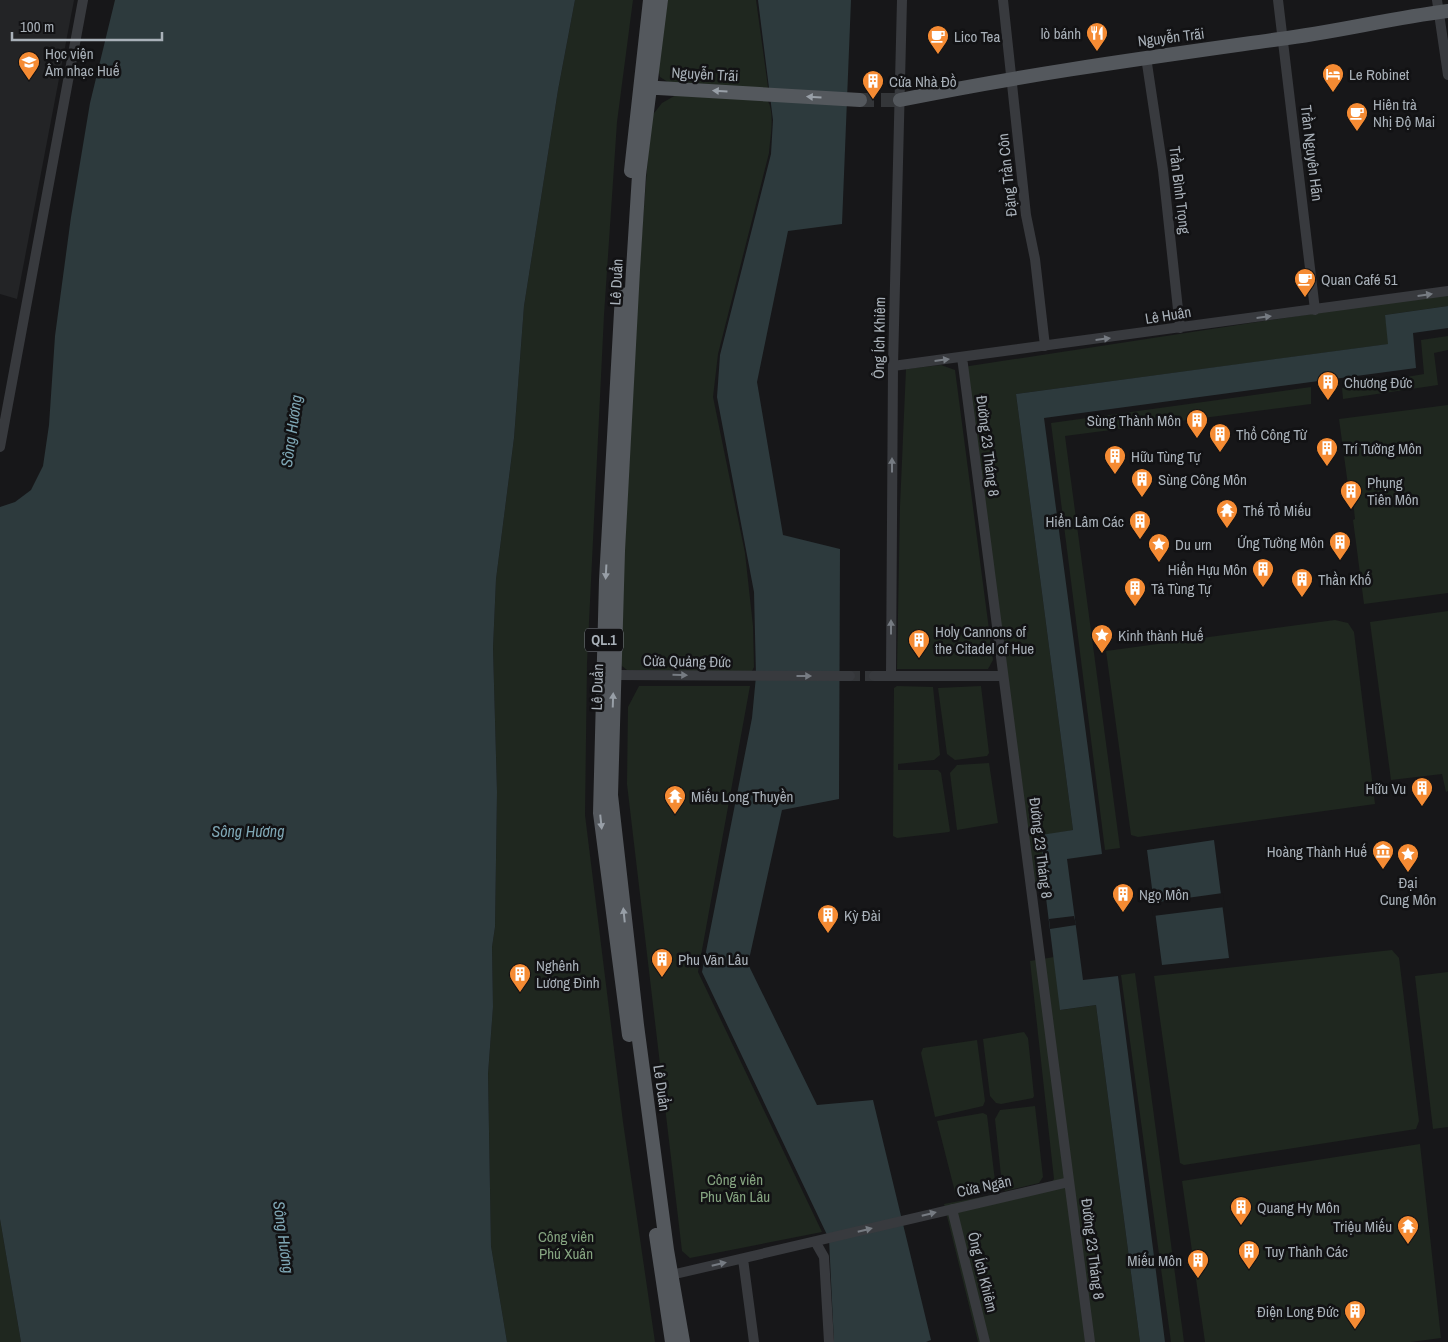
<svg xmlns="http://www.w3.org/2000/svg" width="1448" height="1342" viewBox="0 0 1448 1342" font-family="'Archivo Narrow',sans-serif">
<rect width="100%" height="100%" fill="#171719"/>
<path fill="#232426" d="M 0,0 L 74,0 L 17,299 L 0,294 Z"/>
<path fill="#1f271f" d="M 575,0 L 633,0 L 617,122 L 604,315 L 587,663 L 585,815 L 623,1122 L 655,1342 L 507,1342 L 491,1246 L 488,1074 L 493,1007 L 492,947 L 495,927 L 497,792 L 493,648 L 496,579 L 514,438 L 524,306 L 558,90 Z
M 668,0 L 756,0 L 768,87 L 766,91 L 671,84 L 660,77 L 657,64 Z
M 676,95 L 766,98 C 776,111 770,137 769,153 L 718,354 L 713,397 L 745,553 L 753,626 L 754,667 L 751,673 L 627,670 L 622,666 L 619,658 L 638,285 L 651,117 L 662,103 Z
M 1448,293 L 1448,306 L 1385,315 L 1389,344 L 1016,394 L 1073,830 L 1041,836 L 1045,890 L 1031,891 L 963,367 Z
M 1448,336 L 1448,350 L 1434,353 L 1438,385 L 1343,399 L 1342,388 L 1424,374 L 1421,340 Z
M 941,365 L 955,370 L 993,660 L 988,669 L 897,669 L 900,506 L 906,369 Z
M 1311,387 L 1311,404 L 1065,436 L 1120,848 L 1105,850 L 1051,423 Z
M 1448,405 L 1448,593 L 1364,604 L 1353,520 L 1355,519 L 1353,501 L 1350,500 L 1339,419 Z
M 1448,611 L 1448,791 L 1446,792 L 1442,774 L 1391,780 L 1370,622 Z
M 1335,620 L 1348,623 L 1354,632 L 1375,804 L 1138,837 L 1131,835 L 1106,651 Z
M 639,686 L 750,686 L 698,972 L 822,1232 L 690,1258 L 682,1251 L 627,784 L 628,707 Z
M 897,686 L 933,687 L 940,755 L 934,760 L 898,764 L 898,770 L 938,770 L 941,773 L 950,831 L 949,832 L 897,838 L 893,836 L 894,688 Z
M 981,686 L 989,753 L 987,756 L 955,760 L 947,754 L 938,688 Z
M 989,763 L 998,823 L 957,830 L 950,773 L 957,765 Z
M 1392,950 L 1399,958 L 1419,1121 L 1416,1129 L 1184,1165 L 1180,1163 L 1154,976 Z
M 1054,957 L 1061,1010 L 1096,1005 L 1140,1342 L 978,1342 L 944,1204 L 1050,1184 L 1054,1179 L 1030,961 Z
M 1448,972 L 1448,1127 L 1433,1129 L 1415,976 Z
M 1135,973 L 1184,1342 L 1171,1342 L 1121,975 Z
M 1024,1032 L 1028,1038 L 1034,1096 L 1033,1098 L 1001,1104 L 996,1103 L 990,1096 L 983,1039 Z
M 977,1040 L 985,1101 L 983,1106 L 935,1117 L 921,1053 L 923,1048 Z
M 1035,1106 L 1043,1177 L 1039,1183 L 1005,1191 L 1002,1185 L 995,1119 L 1000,1110 Z
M 983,1113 L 987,1115 L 996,1189 L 960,1197 L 956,1196 L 937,1121 Z
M 1420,1144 L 1441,1338 L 1411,1342 L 1205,1342 L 1182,1181 Z
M 0,1219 L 21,1342 L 0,1342 Z"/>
<path fill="#2d3a3d" d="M 115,0 L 575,0 L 558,90 L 524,306 L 514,438 L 496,579 L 493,648 L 497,792 L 495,927 L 492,947 L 493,1007 L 488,1074 L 491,1246 L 507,1342 L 21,1342 L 0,1219 L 0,507 L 15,502 L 31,490 L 43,466 L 49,425 L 55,336 L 71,217 L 90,103 Z
M 758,0 L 851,0 L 842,224 L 788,231 L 757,382 L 783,535 L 840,549 L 839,799 L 782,810 L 748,964 L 817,1105 L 873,1100 L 931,1340 L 926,1342 L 834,1342 L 829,1239 L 702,972 L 752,718 L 756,676 L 754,592 L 717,397 L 720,355 L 771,154 L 773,120 Z
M 1448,306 L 1448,328 L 1413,333 L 1416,368 L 1044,418 L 1102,854 L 1067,859 L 1083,980 L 1118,976 L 1165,1342 L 1140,1342 L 1096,1005 L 1060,1010 L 1045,890 L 1041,835 L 1073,830 L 1016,394 L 1388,344 L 1385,315 Z
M 1214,840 L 1229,958 L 1162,965 L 1147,850 Z"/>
<path fill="#171719" d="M 1223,893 L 1225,907 L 1153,916 L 1151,903 Z
M 1074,916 L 1076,925 L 1050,929 L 1049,919 Z"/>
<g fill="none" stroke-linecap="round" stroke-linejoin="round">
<path stroke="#343639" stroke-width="10" stroke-dasharray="10 5" stroke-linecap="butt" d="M 850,676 L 874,676"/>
<path stroke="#343639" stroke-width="14" stroke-dasharray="14 7" stroke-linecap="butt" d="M 860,100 L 900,100"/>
<path stroke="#383a3e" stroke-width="10" d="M 1003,0 L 1026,215 L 1035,259 L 1045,346
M 1278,0 L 1315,310
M 1437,0 L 1448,75
M 1146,57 L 1163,170 L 1180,328
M 962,357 L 1090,1342
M 893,366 L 1448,291
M 0,447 L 83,0
M 614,675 L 850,676
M 874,676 L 1003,676
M 891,676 L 893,366 L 902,0
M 952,1209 L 985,1342
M 816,1243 L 824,1257 L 829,1342
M 743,1259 L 754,1342
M 671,1275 L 1069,1182"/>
<path stroke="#54585d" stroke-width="14" d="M 661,0 L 639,175 L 633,270 L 618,551 L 611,795 L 637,1025 L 667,1250 L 683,1342
M 641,87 L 860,100
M 900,100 C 1026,74 1153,57 1280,39 C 1336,32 1392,18 1448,11
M 631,171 L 650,0
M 622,294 L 606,580 L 600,813 L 629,1035
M 656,1235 L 672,1342"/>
</g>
<defs><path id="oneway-solid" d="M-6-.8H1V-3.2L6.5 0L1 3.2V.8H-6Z" transform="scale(1.25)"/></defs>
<g fill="#989fa7">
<use href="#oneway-solid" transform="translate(720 91) rotate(-177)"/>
<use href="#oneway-solid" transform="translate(814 97) rotate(-177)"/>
<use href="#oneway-solid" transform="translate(606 572) rotate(93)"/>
<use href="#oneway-solid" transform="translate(613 700) rotate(-88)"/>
<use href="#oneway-solid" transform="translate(601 822) rotate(84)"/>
<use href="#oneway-solid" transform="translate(624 915) rotate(-96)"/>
</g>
<g fill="#767b82">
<use href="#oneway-solid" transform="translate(1425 295) rotate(-8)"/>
<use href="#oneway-solid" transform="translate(1264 317) rotate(-7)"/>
<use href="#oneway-solid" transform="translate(1103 339) rotate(-7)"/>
<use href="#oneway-solid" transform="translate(942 360) rotate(-7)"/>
<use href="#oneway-solid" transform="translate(892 465) rotate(-90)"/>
<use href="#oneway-solid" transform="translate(891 627) rotate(-90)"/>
<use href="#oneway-solid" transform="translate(680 675) rotate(1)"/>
<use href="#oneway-solid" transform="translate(804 676)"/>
<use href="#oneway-solid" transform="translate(929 1214) rotate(-14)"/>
<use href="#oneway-solid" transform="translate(865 1230) rotate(-14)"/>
<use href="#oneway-solid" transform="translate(719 1264) rotate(-13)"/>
</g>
<defs>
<g id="restaurant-pin" transform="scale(1.125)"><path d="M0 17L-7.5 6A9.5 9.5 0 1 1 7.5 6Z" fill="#f58b33" stroke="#121214"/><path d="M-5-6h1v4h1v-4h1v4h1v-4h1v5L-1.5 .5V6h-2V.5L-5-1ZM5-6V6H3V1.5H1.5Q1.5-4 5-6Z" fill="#fff"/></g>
<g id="cafe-pin" transform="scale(1.125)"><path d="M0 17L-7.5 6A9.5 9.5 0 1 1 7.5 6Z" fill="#f58b33" stroke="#121214"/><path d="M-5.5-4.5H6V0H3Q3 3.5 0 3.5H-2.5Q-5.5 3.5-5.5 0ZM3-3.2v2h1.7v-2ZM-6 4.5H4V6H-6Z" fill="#fff"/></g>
<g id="university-pin" transform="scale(1.125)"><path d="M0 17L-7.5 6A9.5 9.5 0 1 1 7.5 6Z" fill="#f58b33" stroke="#121214"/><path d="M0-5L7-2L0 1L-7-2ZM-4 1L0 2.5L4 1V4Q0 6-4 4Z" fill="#fff"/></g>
<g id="hotel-pin" transform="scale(1.125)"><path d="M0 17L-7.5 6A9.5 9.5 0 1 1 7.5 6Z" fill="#f58b33" stroke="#121214"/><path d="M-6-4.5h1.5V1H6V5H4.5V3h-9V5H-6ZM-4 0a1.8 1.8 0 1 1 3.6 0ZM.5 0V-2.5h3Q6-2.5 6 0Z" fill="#fff"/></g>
<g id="building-pin" transform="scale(1.125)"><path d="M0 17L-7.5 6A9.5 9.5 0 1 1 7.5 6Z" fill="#f58b33" stroke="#121214"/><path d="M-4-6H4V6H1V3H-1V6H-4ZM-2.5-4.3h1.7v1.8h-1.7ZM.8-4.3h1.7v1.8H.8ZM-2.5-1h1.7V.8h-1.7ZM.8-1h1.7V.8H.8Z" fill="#fff"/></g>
<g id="temple-pin" transform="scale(1.125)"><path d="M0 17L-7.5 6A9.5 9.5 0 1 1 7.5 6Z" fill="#f58b33" stroke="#121214"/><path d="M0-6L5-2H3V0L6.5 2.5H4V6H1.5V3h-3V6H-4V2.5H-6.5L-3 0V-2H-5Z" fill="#fff"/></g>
<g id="sight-pin" transform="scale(1.125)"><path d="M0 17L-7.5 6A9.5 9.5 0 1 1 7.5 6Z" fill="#f58b33" stroke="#121214"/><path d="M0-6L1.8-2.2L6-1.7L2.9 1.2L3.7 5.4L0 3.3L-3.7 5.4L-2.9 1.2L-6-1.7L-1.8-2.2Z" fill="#fff"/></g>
<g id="museum-pin" transform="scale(1.125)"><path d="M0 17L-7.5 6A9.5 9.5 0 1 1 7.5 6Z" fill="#f58b33" stroke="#121214"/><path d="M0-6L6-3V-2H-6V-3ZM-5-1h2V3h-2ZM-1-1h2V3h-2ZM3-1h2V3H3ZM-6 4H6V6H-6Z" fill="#fff"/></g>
</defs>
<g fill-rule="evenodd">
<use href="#restaurant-pin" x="1097" y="33"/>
<use href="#cafe-pin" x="938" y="36"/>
<use href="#university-pin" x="29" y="62"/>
<use href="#hotel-pin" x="1333" y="74"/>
<use href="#building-pin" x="873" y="81"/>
<use href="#cafe-pin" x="1357" y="113"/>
<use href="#cafe-pin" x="1305" y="279"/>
<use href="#building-pin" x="1328" y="382"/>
<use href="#building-pin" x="1197" y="420"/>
<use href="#building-pin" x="1220" y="434"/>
<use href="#building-pin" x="1327" y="448"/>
<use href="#building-pin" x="1115" y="456"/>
<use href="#building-pin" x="1142" y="479"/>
<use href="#building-pin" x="1351" y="491"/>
<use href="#temple-pin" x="1227" y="510"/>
<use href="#building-pin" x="1140" y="521"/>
<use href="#building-pin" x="1340" y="542"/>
<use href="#sight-pin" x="1159" y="544"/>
<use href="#building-pin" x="1263" y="569"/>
<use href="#building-pin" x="1302" y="579"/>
<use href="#building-pin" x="1135" y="588"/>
<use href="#sight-pin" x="1102" y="635"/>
<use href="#building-pin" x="919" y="640"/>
<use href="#building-pin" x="1422" y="788"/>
<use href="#temple-pin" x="675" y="796"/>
<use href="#museum-pin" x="1383" y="851"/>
<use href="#sight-pin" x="1408" y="854"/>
<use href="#building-pin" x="1123" y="894"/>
<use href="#building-pin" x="828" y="915"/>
<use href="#building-pin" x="662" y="959"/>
<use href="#building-pin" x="520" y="974"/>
<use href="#building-pin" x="1241" y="1207"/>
<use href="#temple-pin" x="1408" y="1226"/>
<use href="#building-pin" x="1249" y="1251"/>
<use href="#building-pin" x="1198" y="1260"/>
<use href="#building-pin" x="1355" y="1311"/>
</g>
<g text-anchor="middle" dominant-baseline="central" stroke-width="5" stroke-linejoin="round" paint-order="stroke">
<rect fill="#121214" stroke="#7c8188" stroke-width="1" x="585" y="628.5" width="38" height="23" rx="4"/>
<g font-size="14" font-weight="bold" fill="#a9b1b9">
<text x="604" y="640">QL.1</text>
</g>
<g font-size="15" fill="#a9b1b9" stroke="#121214" text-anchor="start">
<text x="1081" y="33" text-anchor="end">lò bánh</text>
<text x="954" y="36">Lico Tea</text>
<text x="45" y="53">Học viện<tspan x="45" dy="17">Âm nhạc Huế</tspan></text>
<text x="1349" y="74">Le Robinet</text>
<text x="889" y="81">Cửa Nhà Đồ</text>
<text x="1373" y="104">Hiên trà<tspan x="1373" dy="17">Nhị Độ Mai</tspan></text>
<text x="1321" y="279">Quan Café 51</text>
<text x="1344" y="382">Chương Đức</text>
<text x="1181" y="420" text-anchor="end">Sùng Thành Môn</text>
<text x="1236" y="434">Thổ Công Từ</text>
<text x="1343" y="448">Trí Tường Môn</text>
<text x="1131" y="456">Hữu Tùng Tự</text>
<text x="1158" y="479">Sùng Công Môn</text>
<text x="1367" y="482">Phụng<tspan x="1367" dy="17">Tiên Môn</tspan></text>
<text x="1243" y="510">Thế Tổ Miếu</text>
<text x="1124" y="521" text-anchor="end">Hiển Lâm Các</text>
<text x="1324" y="542" text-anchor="end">Ứng Tường Môn</text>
<text x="1175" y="544">Du urn</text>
<text x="1247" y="569" text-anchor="end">Hiển Hựu Môn</text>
<text x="1318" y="579">Thần Khố</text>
<text x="1151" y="588">Tả Tùng Tự</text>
<text x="935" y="631">Holy Cannons of<tspan x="935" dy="17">the Citadel of Hue</tspan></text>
<text x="1118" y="635">Kinh thành Huế</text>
<text x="1406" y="788" text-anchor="end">Hữu Vu</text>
<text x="691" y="796">Miếu Long Thuyền</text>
<text x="1367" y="851" text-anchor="end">Hoàng Thành Huế</text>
<text x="1408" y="882" text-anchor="middle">Đại<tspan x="1408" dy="17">Cung Môn</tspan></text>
<text x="1139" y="894">Ngọ Môn</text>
<text x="844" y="915">Kỳ Đài</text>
<text x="678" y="959">Phu Văn Lâu</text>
<text x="536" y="965">Nghênh<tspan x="536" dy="17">Lương Đình</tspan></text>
<text x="1257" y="1207">Quang Hy Môn</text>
<text x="1392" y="1226" text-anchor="end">Triệu Miếu</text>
<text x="1265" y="1251">Tuy Thành Các</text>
<text x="1182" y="1260" text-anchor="end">Miếu Môn</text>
<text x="1339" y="1311" text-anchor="end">Điện Long Đức</text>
</g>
<g font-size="15" fill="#a9b1b9" stroke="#121214">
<text transform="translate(1171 37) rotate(-7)">Nguyễn Trãi</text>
<text transform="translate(705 74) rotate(3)">Nguyễn Trãi</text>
<text transform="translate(1312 153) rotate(83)">Trần Nguyên Hãn</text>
<text transform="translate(1007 175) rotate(-96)">Đặng Trần Côn</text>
<text transform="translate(1180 190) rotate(83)">Trần Bình Trọng</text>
<text transform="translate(616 282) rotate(-87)">Lê Duẩn</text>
<text transform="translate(1168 315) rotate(-9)">Lê Huân</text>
<text transform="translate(879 338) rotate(-89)">Ông Ích Khiêm</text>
<text transform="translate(988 446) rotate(83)">Đường 23 Tháng 8</text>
<text transform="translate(687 661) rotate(1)">Cửa Quảng Đức</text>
<text transform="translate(597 687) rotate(-88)">Lê Duẩn</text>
<text transform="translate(1041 848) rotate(83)">Đường 23 Tháng 8</text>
<text transform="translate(662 1088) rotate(82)">Lê Duẩn</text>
<text transform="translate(984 1186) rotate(-12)">Cửa Ngăn</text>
<text transform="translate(1093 1249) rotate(83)">Đường 23 Tháng 8</text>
<text transform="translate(983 1272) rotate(76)">Ông Ích Khiêm</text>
</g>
<g font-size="15" fill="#85a480" stroke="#121214">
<text x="735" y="1179">Công viên<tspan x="735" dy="17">Phu Văn Lâu</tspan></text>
<text x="566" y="1236">Công viên<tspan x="566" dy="17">Phú Xuân</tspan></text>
</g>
<g font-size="16" font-style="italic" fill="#7fa7b5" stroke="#121214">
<text transform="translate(291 431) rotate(-82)">Sông Hương</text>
<text x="248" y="831">Sông Hương</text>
<text transform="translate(284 1237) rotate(82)">Sông Hương</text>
</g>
</g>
<path d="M12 32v8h150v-8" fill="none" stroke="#a9b1b9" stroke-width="2.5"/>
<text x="20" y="32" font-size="15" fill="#a9b1b9" stroke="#121214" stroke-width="4" paint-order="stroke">100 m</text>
</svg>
